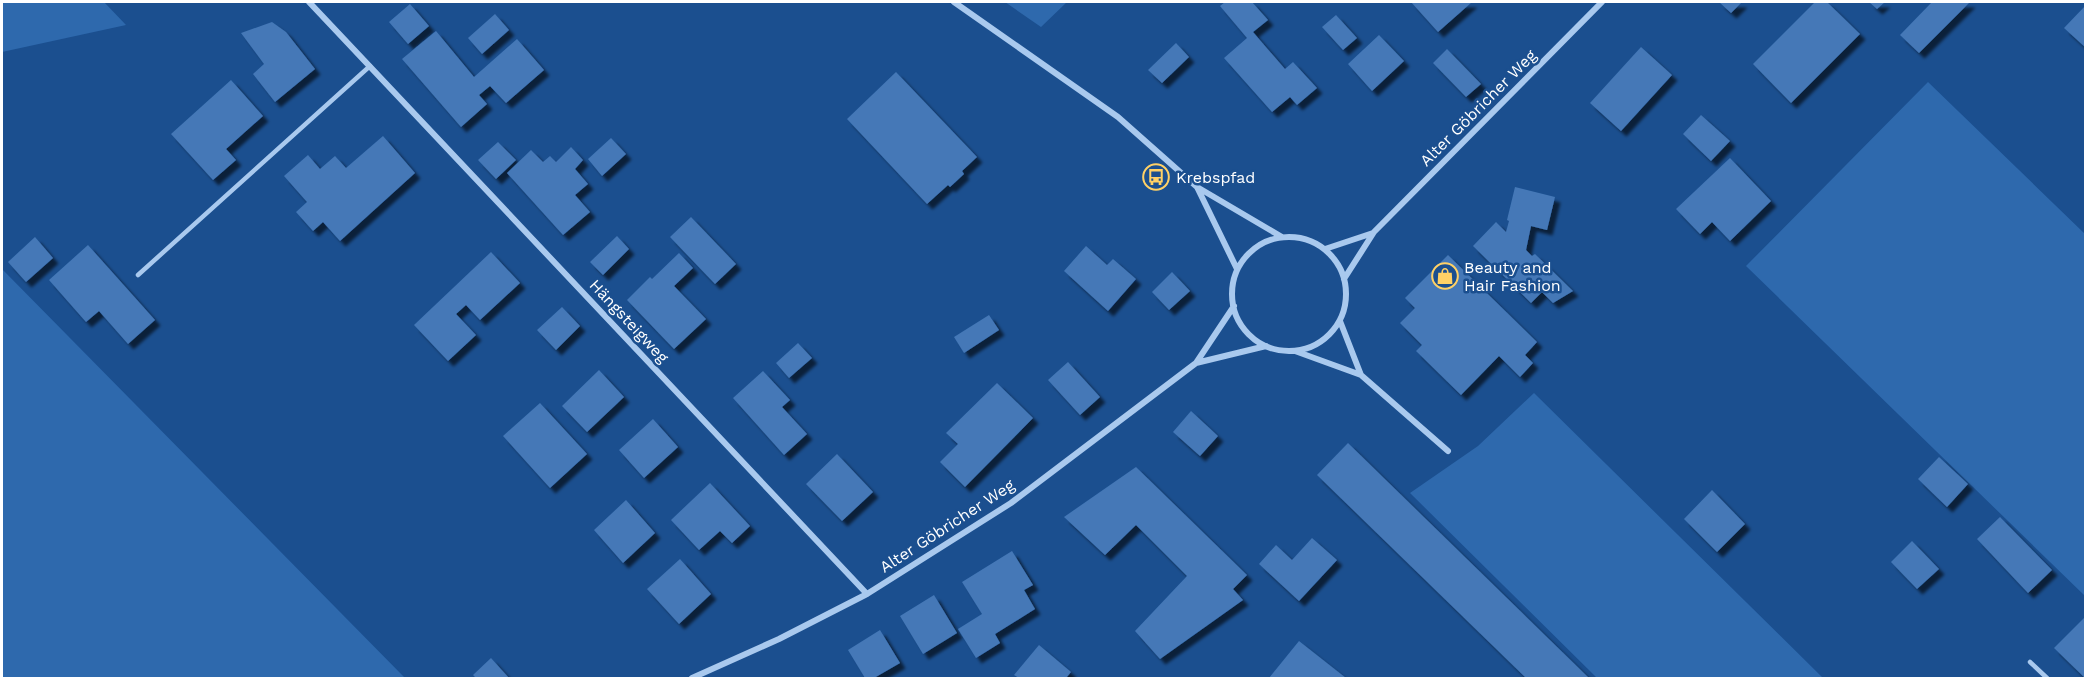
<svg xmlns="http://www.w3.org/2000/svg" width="2087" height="680" viewBox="0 0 2087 680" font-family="'Work Sans',sans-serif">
<defs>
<filter id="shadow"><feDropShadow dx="5.5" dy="5.5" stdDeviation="1.5" flood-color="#0009"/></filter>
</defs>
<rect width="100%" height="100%" fill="#1b4f8f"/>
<path fill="#2e69ad" d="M 2,2 L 104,2 L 126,25 L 2,52 Z
M 1005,2 L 1067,2 L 1041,27 Z
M 1928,82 L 2085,234 L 2085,596 L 1746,266 Z
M 2,269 L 405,678 L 2,678 Z
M 1534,393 L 1823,678 L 1597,678 L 1410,493 L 1478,446 Z"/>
<path fill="#4478b7" filter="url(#shadow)" d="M 1225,2 L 1252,2 L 1268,20 L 1253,32 L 1285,69 L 1293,62 L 1317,88 L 1297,105 L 1290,97 L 1272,112 L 1224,58 L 1247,38 L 1220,6 Z
M 1411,2 L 1472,2 L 1438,32 Z
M 1719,2 L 1742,2 L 1731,13 Z
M 1815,2 L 1827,2 L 1860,34 L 1791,103 L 1753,64 Z
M 1869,2 L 1885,2 L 1877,9 Z
M 1932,2 L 1970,2 L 1919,53 L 1900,35 Z
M 410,4 L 429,26 L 408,44 L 389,22 Z
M 2086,5 L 2086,48 L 2064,28 Z
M 495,14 L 509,30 L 482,54 L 468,38 Z
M 1336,15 L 1357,38 L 1343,50 L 1322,27 Z
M 272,22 L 286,32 L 315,69 L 275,102 L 253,74 L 264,64 L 241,33 Z
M 436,31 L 474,77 L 517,39 L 544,70 L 506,103 L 490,86 L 479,95 L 487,104 L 461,127 L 402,59 Z
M 1379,35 L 1404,61 L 1372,91 L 1348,64 Z
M 1176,43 L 1189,57 L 1162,83 L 1148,70 Z
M 1641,47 L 1672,75 L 1621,131 L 1590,103 Z
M 1447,49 L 1481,84 L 1466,97 L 1433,63 Z
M 896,72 L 977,157 L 962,171 L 964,174 L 950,187 L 948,185 L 927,204 L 847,119 Z
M 231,80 L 263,116 L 226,149 L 236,160 L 213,180 L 171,134 Z
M 1701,115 L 1730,141 L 1711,161 L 1683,134 Z
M 383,136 L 415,173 L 340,241 L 323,222 L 313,231 L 296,212 L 307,202 L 284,176 L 308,155 L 320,169 L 335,156 L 346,168 Z
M 611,138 L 626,154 L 602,176 L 588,159 Z
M 498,142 L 516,160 L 496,179 L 478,160 Z
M 571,147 L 583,160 L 575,169 L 588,184 L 575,195 L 590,212 L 563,235 L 507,173 L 531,150 L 543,162 L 550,156 L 556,162 Z
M 1730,158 L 1771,201 L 1730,241 L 1712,222 L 1700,234 L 1676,209 Z
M 1515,187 L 1555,197 L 1547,230 L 1531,226 L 1526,250 L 1532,256 L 1535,254 L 1573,291 L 1553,303 L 1542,292 L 1531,303 L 1473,246 L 1496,222 L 1506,232 L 1509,221 L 1507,220 Z
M 691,217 L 736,264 L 715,284 L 670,237 Z
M 617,236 L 629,249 L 603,275 L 590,262 Z
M 35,237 L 53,258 L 26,282 L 8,262 Z
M 88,245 L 155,320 L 128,344 L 99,311 L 86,322 L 49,280 Z
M 1086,246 L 1107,265 L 1113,259 L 1136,279 L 1108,311 L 1064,271 Z
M 491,252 L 520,283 L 480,320 L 466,305 L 456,314 L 476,335 L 448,361 L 414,325 Z
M 679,253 L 693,268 L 674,286 L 706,319 L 674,349 L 627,300 L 650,277 L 652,279 Z
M 1448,255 L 1537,342 L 1525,355 L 1533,363 L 1520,377 L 1499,356 L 1461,395 L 1416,351 L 1422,345 L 1400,323 L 1415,308 L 1405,298 Z
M 1172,272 L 1190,291 L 1169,310 L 1152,292 Z
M 562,307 L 580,326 L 556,350 L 537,330 Z
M 989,315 L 999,330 L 964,353 L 954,337 Z
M 798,343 L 812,358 L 789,378 L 776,363 Z
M 1068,362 L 1100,397 L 1080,415 L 1048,380 Z
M 599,370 L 624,397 L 587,432 L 562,406 Z
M 763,371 L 790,400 L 782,407 L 807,434 L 784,455 L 733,398 Z
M 997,383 L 1033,418 L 965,487 L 940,462 L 958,444 L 946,433 Z
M 540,403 L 587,454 L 550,488 L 503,436 Z
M 1191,411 L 1218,436 L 1200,456 L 1173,432 Z
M 653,419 L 678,447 L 644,478 L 619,450 Z
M 1348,443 L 1589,678 L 1526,678 L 1317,475 Z
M 837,454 L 873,492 L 842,521 L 806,484 Z
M 1939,457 L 1968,484 L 1947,507 L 1918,479 Z
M 1136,467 L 1247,575 L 1233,589 L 1243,600 L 1160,659 L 1135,631 L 1187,576 L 1136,525 L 1105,555 L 1064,517 Z
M 710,483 L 750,526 L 732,543 L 720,531 L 699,550 L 671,520 Z
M 1712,490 L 1745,524 L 1717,552 L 1684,519 Z
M 626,500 L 655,533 L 623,563 L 594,530 Z
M 2000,517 L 2052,570 L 2028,593 L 1977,539 Z
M 1312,538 L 1337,560 L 1299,601 L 1259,564 L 1276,545 L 1292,560 Z
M 1912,541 L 1939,569 L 1917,589 L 1891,562 Z
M 1012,551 L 1033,585 L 1024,590 L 1035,609 L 995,634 L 1000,643 L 976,658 L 958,629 L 982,614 L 962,582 Z
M 680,559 L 711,594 L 679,624 L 647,589 Z
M 934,595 L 957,633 L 923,654 L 900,616 Z
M 2086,616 L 2086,678 L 2085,678 L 2054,648 Z
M 880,630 L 900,663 L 874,678 L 865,678 L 848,650 Z
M 1299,641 L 1346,678 L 1269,678 Z
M 1039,645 L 1071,672 L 1066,678 L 1019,678 L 1014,675 Z
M 491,658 L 509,678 L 476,678 L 473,675 Z"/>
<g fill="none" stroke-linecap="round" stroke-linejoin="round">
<path stroke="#a9c9ee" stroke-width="4.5" d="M 138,275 L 370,66
M 2030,662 L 2047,678"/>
<path stroke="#a9c9ee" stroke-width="6" d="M 309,2 L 867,594
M 954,2 L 1118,117 L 1197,187 L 1282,237
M 1197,187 L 1237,269
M1232 294a57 57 0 1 1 114 0a57 57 0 1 1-114 0Z
M 1325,249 L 1373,233
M 1344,279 L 1374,232 L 1602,2
M 1340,321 L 1361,375
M 1295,351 L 1361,375 L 1448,451
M 1196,363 L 1266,346
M 692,678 L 779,639 L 867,594 L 1011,503 L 1196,363 L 1234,306"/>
</g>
<defs>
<g id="bus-ring" transform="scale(1.35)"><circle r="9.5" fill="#1b4f8f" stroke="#ffd166" stroke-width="1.5"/><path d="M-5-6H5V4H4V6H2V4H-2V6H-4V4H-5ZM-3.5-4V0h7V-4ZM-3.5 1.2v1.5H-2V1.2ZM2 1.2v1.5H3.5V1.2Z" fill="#ffd166"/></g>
<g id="shop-ring" transform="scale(1.35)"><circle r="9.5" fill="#1b4f8f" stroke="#ffd166" stroke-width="1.5"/><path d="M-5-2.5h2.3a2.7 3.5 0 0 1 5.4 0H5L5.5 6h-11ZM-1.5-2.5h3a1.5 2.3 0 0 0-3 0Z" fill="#ffd166"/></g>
</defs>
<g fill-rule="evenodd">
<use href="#bus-ring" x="1156" y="177"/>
<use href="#shop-ring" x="1445" y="276"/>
</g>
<g text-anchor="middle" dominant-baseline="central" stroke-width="5" stroke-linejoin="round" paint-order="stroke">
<g font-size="16" fill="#fff" stroke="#1b4f8f">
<text transform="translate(1478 108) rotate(-45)">Alter Göbricher Weg</text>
<text transform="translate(629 321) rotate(47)">Hängsteigweg</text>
<text transform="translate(947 526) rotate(-33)">Alter Göbricher Weg</text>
</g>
<g font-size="16" fill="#fff" stroke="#1b4f8f" text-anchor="start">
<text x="1176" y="177">Krebspfad</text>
<text x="1464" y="267">Beauty and<tspan x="1464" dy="18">Hair Fashion</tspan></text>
</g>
</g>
<rect width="2087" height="680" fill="none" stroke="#ffffff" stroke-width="6"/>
</svg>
